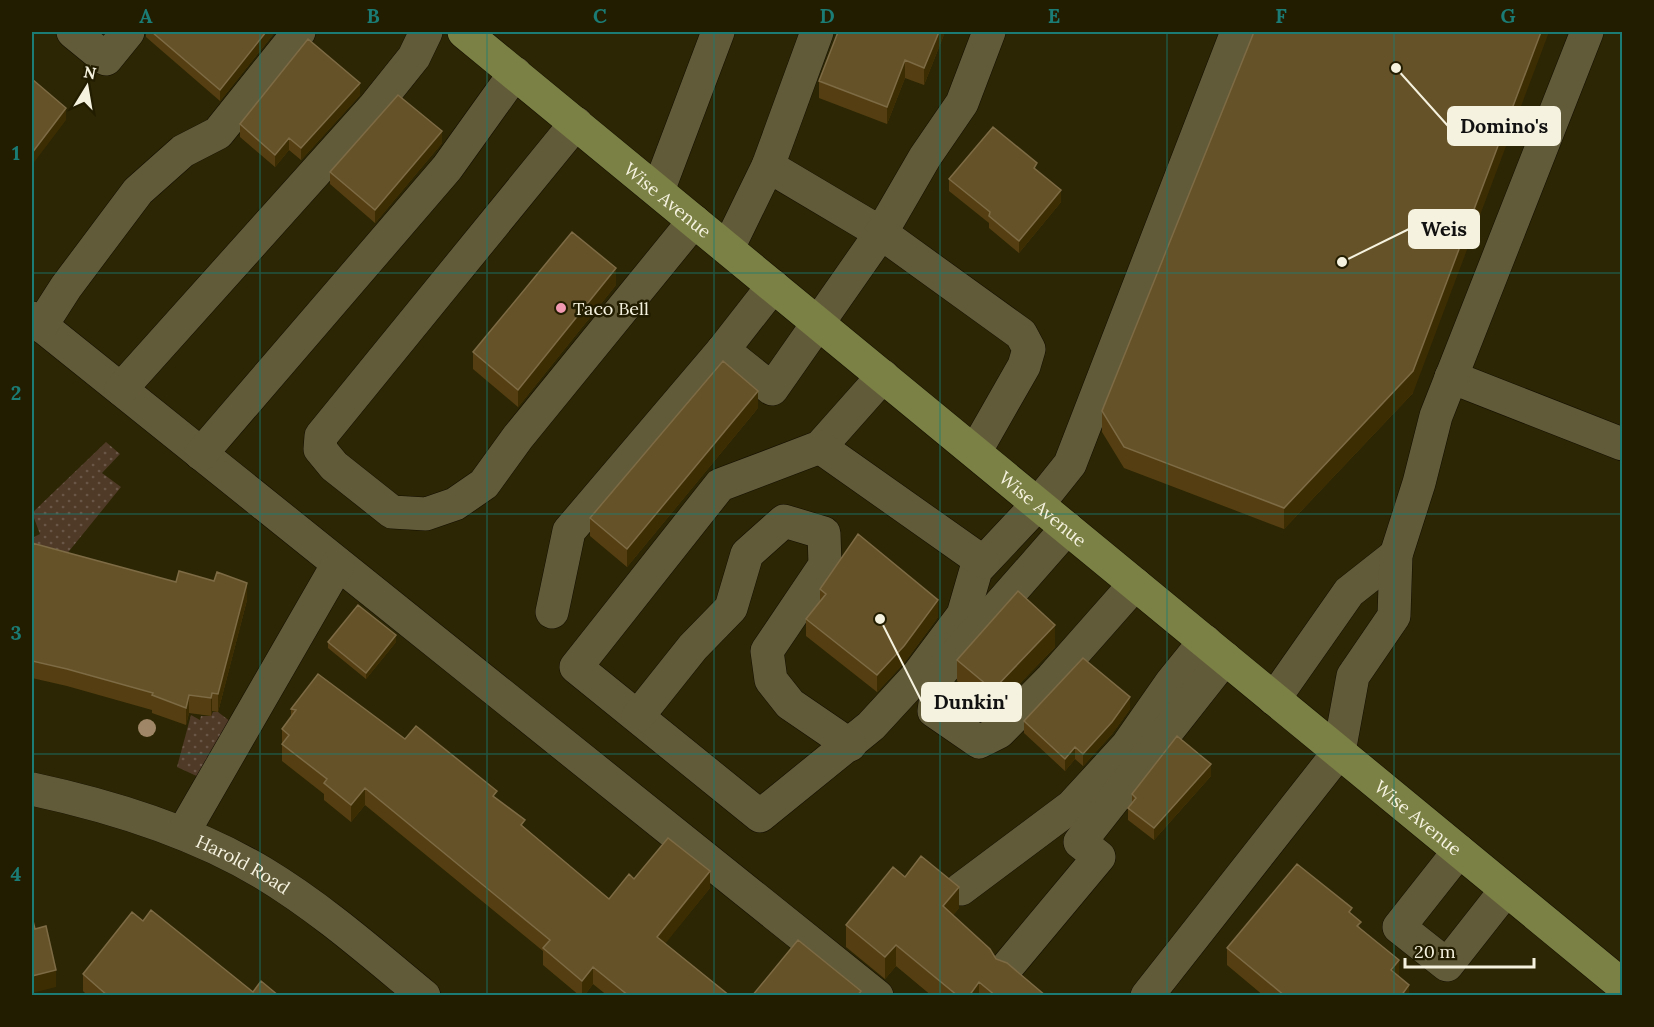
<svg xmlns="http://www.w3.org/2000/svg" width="1654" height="1027" viewBox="0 0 1654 1027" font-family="Lora,serif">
<defs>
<pattern id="grass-dots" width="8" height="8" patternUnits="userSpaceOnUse" patternTransform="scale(1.5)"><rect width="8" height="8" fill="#4f3927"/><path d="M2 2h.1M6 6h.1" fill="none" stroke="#695646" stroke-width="1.8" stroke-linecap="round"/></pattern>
</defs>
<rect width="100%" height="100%" fill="#2c2604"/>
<path fill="url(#grass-dots)" d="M 106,442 L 120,454 L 102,473 L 121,487 L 57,566 L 32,564 L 32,538 L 40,534 L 32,513 Z
M 213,712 L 218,712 L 231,722 L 201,778 L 177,767 L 191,715 L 200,720 L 201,716 L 211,716 Z"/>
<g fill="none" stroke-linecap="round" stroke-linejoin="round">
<g stroke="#130e00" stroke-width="34">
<g id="minor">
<path d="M 73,32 L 106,59 L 128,32"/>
<path d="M 576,123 L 321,436 L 320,449 L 334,466 L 392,512 L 426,514 L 455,504 L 484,484 L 518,437 L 694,221"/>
<path d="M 768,166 L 881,233 L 925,157 L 962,103 L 989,32"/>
<path d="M 658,191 L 718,32"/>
<path d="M 728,248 L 768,166 L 817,32"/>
<path d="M 32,318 L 877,996"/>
<path d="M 41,326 L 66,287 L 138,191 L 183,151 L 218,133 L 299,32"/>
<path d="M 723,350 L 773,286"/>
<path d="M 883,376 L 820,447 L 720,485 L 576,667 L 760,816 L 871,726 L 918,675 L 963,615 L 976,570 L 1038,504 L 1070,464 L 1237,32"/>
<path d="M 1451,377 L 1622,444"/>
<path d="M 121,389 L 374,107 L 414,57 L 426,32"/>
<path d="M 820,447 L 983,562"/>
<path d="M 201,454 L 447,168 L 515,73"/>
<path d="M 1067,528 L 939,674 L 934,711 L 979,742 L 999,732 L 1052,678 L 1135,584"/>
<path d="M 552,612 L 569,531 L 723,350 L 772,389 L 881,233 L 1021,334 L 1029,349 L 1024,366 L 975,452"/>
<path d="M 1274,699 L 1349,592 L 1396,555"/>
<path d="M 638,716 L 693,647 L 731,608 L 747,554 L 784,521 L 824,533 L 825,565 L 767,651 L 771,680 L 790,704 L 850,745"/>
<path id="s1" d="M 32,789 C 111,806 193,831 263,873 C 321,908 372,953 424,996"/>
<path d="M 183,833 L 338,564"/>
<path d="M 1459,851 L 1399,927 L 1447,965 L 1506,890"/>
<path d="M 961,889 L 1072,806 L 1127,746 L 1171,683 L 1205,641"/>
<path d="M 1008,966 L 1099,857 L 1080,842 L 1225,658"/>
<path d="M 1147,996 L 1339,752 L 1353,676 L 1394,616 L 1396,555 L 1419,483 L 1436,416 L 1587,32"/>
</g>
</g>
<g stroke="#130e00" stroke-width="34">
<g id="major">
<path id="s2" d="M 464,32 L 1622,985"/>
</g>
</g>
<use href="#minor" stroke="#625b3a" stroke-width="33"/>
<use href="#major" stroke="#7b8045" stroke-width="33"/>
</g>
<circle fill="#9e8666" cx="147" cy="728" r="9"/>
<path fill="#553f12" d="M 146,32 L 275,32 L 220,101 L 146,37 Z
M 838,32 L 945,32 L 924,85 L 905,78 L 887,124 L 819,98 L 819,81 Z
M 360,95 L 301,160 L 289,150 L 275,167 L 240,137 L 240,124 Z
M 442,143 L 375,223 L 330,184 L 330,172 Z
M 1037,170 L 1061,202 L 1019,253 L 989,228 L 989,223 L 949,191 L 949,179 Z
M 616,285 L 518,407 L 473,369 L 473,352 Z
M 1413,393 L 1284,529 L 1124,468 L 1102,432 L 1102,411 Z
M 758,408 L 627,567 L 590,536 L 590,518 Z
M 32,543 L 176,582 L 247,600 L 218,712 L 212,711 L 211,716 L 189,713 L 186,725 L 152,713 L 152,710 L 67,686 L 32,678 Z
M 820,589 L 938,617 L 904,663 L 877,692 L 806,636 L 806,619 L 820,602 Z
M 328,642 L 396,642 L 366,679 L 328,648 Z
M 1055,647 L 993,711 L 957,681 L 957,660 Z
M 291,709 L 405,739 L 497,799 L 525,828 L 609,899 L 634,879 L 710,888 L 665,943 L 730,996 L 608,996 L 593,984 L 584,996 L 580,996 L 543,965 L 543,951 L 365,805 L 351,822 L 324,800 L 324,794 L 282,761 L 282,729 L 291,718 Z
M 1130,709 L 1112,734 L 1083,766 L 1075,759 L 1065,771 L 1024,733 L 1024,721 Z
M 1211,776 L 1154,840 L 1128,820 L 1128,808 L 1132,804 L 1132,794 Z
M 905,877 L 959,908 L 953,915 L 996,959 L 1046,996 L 932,996 L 896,966 L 885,979 L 846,947 L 846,925 Z
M 1352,915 L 1361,929 L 1399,976 L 1409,996 L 1264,996 L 1227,965 L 1227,948 Z
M 143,921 L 253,992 L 279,996 L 88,996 L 83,991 L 83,974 Z"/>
<path fill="#3d2d03" d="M 266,32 L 275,32 L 220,101 L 220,90 Z
M 939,32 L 945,32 L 924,85 L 924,68 Z
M 1541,32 L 1549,32 L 1413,393 L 1284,529 L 1284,508 Z
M 905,60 L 905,78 L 887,124 L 887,107 Z
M 360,83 L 360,95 L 301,160 L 301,148 Z
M 66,108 L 66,120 L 32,165 L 32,153 Z
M 442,131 L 442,143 L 375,223 L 375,210 Z
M 289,138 L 289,150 L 275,167 L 275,155 Z
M 1061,190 L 1061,202 L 1019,253 L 1019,241 Z
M 616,268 L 616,285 L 518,407 L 518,390 Z
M 758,391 L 758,408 L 627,567 L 627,549 Z
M 247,583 L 247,600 L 218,712 L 218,694 Z
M 938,600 L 938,617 L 904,663 L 877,692 L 877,675 Z
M 1055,625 L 1055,647 L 993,711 L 993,690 Z
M 396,635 L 396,642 L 366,679 L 366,673 Z
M 212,693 L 212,711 L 211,716 L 211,698 Z
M 189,695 L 189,713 L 186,725 L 186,708 Z
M 1130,697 L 1130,709 L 1112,734 L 1083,766 L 1083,754 Z
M 1075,747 L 1075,759 L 1065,771 L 1065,759 Z
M 1211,764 L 1211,776 L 1154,840 L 1154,828 Z
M 365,788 L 365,805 L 351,822 L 351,805 Z
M 710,871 L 710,888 L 657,954 L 657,937 Z
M 959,887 L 959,908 L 943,928 L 943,906 Z
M 896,945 L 896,966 L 885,979 L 885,957 Z
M 1399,960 L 1399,978 L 1391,970 Z
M 593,967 L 593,984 L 584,996 L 582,996 L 582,981 Z
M 56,970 L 56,987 L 32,993 L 32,976 Z
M 979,982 L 979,996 L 969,996 Z
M 1409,985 L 1409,996 L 1401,996 Z"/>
<path fill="#665228" stroke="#7d6b45" stroke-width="1.5" d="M 152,32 L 266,32 L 220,90 Z
M 838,32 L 939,32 L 924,68 L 905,60 L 887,107 L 819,81 Z
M 1254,32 L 1541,32 L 1413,371 L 1284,508 L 1124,447 L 1102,411 Z
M 308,39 L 360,83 L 301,148 L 289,138 L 275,155 L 240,124 Z
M 32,79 L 66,108 L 32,153 Z
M 398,95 L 442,131 L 375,210 L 330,172 Z
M 993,127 L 1037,163 L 1034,168 L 1061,190 L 1019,241 L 989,216 L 990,212 L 949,179 Z
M 572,232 L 616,268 L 518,390 L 473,352 Z
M 723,361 L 758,391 L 627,549 L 590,518 Z
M 858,534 L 938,600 L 904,646 L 877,675 L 806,619 L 826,594 L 820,589 Z
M 32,543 L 176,582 L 179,571 L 214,581 L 217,572 L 247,583 L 218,694 L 212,693 L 211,698 L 189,695 L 186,708 L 152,695 L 153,693 L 67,669 L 32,661 Z
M 1018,591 L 1055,625 L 993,690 L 957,660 Z
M 358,605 L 396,635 L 366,673 L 328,642 Z
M 1083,658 L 1130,697 L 1112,722 L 1083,754 L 1075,747 L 1065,759 L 1024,721 Z
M 318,674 L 405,739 L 416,726 L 497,791 L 493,796 L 525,820 L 521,825 L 609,899 L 629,874 L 634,879 L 668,838 L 710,871 L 657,937 L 730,996 L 629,996 L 593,967 L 582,981 L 543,948 L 550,940 L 365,788 L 351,805 L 324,783 L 327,779 L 282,744 L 289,735 L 282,729 L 296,710 L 291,709 Z
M 1177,736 L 1211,764 L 1154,828 L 1128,808 L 1136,798 L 1132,794 Z
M 921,856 L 959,887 L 943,906 L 990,949 L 996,959 L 1007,963 L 1046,996 L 996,996 L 979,982 L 969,996 L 958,996 L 896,945 L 885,957 L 846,925 L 893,867 L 905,877 Z
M 1297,864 L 1352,908 L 1349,912 L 1361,922 L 1357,926 L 1399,960 L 1391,970 L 1409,985 L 1401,996 L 1285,996 L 1227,948 Z
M 151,910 L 253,992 L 261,981 L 279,996 L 108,996 L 83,974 L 132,912 L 143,921 Z
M 32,917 L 35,929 L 46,926 L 56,970 L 32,976 Z
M 798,940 L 861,991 L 857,996 L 752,996 Z"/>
<path fill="none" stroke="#1a7c74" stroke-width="1.5" stroke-opacity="0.55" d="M 260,32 L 260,996M 487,32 L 487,996M 714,32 L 714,996M 940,32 L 940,996M 1167,32 L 1167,996M 1394,32 L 1394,996M 32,273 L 1622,273M 32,514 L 1622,514M 32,754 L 1622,754"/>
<circle fill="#f19ab2" stroke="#221c00" stroke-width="2" cx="561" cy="308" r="6"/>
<g text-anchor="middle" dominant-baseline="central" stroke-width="5" stroke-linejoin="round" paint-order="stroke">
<g font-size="18" fill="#f5f2df" stroke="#221c00">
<text stroke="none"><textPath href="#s2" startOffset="264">Wise Avenue</textPath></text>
<text stroke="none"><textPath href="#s2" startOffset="750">Wise Avenue</textPath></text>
<text stroke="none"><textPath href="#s2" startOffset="1236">Wise Avenue</textPath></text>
<text stroke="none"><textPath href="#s1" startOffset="225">Harold Road</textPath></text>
</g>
<g font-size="18" fill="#f5f2df" stroke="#221c00" text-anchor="start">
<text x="573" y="308">Taco Bell</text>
</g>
</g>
<path fill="none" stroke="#f5f2df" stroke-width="2" d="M1396 68L1448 126M1342 262L1409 229M880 619L922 702"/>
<g fill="#f5f2df" stroke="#221c00" stroke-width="2">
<circle cx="1396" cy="68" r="6"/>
<circle cx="1342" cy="262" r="6"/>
<circle cx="880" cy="619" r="6"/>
</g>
<g fill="#f5f2df" stroke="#f5f2df" stroke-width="2">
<rect x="1448" y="107" width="112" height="38" rx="6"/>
<rect x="1409" y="210" width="70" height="38" rx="6"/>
<rect x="922" y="683" width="99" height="38" rx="6"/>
</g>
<g font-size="20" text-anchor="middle" font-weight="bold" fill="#111">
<text x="1504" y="133">Domino's</text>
<text x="1444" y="236">Weis</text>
<text x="971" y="709">Dunkin'</text>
</g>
<rect width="1654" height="1027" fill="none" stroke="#221c00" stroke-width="66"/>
<g transform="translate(87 87) rotate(11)" stroke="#221c00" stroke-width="4.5" paint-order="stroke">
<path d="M0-4.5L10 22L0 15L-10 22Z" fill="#f5f2df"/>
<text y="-9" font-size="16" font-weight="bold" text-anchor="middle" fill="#f5f2df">N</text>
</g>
<path d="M1405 958v9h129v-9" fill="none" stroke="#f5f2df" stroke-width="3"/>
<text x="1414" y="958" font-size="18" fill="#f5f2df" stroke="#221c00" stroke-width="4.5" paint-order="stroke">20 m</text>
<rect x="33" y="33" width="1588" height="961" fill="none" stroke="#1a7c74" stroke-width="2"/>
<g font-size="20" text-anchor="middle" font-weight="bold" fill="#1a7c74">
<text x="146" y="23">A</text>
<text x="373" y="23">B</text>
<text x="600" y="23">C</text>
<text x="827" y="23">D</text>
<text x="1054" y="23">E</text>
<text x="1281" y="23">F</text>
<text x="1508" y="23">G</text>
<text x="16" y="160">1</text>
<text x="16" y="400">2</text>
<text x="16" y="640">3</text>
<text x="16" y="881">4</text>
</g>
</svg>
